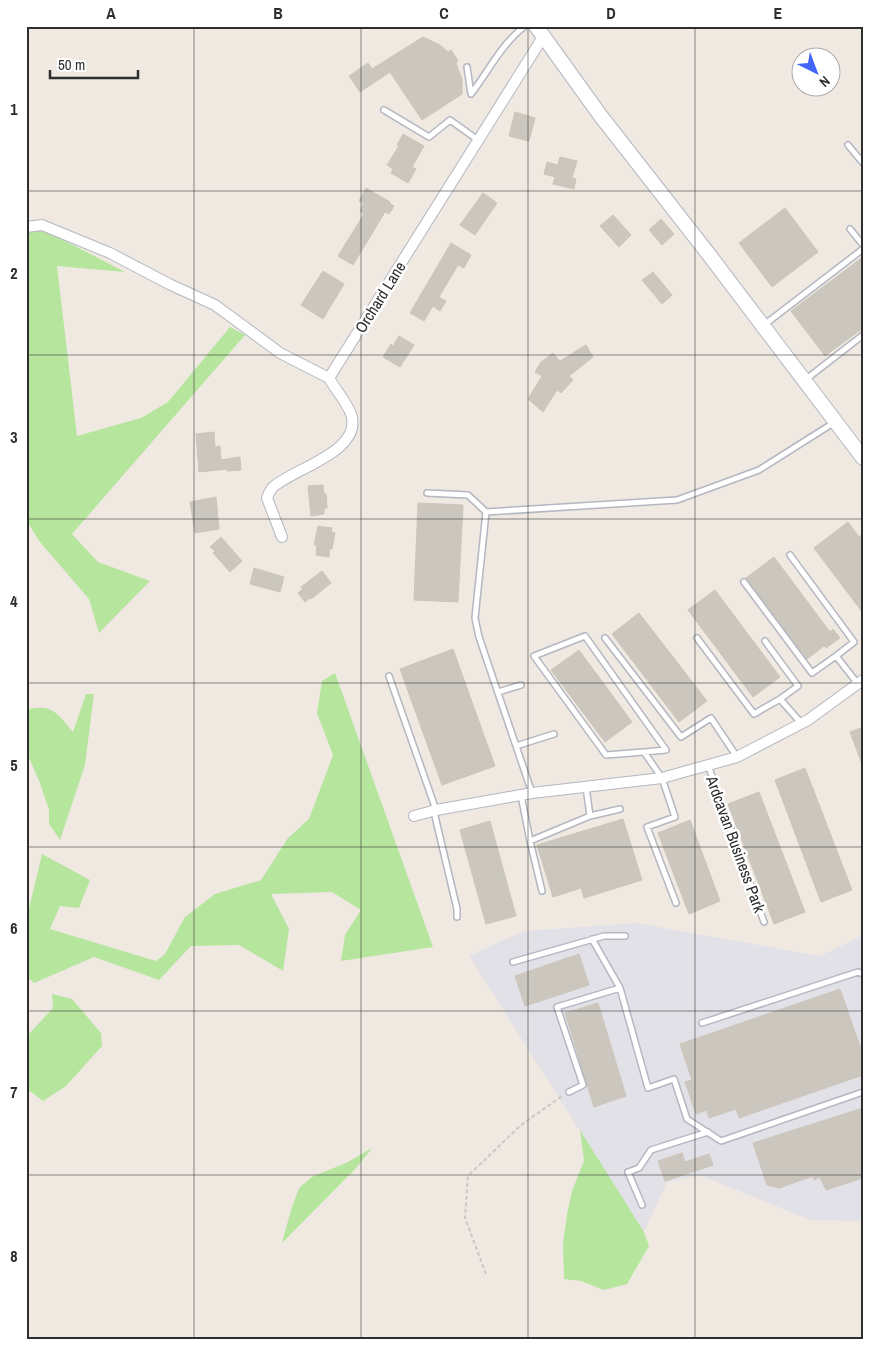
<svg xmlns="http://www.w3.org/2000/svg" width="889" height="1366" viewBox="0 0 889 1366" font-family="'Archivo Narrow',sans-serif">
<rect width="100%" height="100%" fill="#efe9e1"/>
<path fill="#e3e1e8" d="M 636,923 L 820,956 L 863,935 L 863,1219 L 860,1221 L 810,1220 L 700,1175 L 667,1182 L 644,1232 L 469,956 L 524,931 Z"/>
<path fill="#b6e59e" d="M 44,230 L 125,272 L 57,266 L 77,436 L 141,418 L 168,402 L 230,327 L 245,335 L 72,534 L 98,562 L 150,581 L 99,633 L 89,599 L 40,542 L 26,520 L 26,231 Z
M 335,673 L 433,947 L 341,961 L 345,935 L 361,910 L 332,892 L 271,894 L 289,929 L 283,971 L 239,945 L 191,946 L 159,980 L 94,957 L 34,983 L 26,976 L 26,921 L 42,854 L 90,880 L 79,908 L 60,906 L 50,929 L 156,961 L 165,954 L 185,917 L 215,894 L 261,880 L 288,838 L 309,819 L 333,755 L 317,713 L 322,681 Z
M 86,694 L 94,694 L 85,765 L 60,840 L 49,824 L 49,810 L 40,783 L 26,751 L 26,710 C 53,703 57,714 73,732 Z
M 52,994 L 72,999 L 101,1033 L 102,1046 L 66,1086 L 43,1101 L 26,1088 L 26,1037 L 53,1008 Z
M 580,1130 L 644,1232 L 649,1246 L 627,1284 L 604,1290 L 581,1281 L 564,1279 L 563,1243 L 567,1215 L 572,1191 L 584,1161 Z
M 372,1148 L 357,1167 L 282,1243 L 291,1210 L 299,1188 L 312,1177 L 348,1162 Z"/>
<path fill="#cbc7bf" stroke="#cbc5ba" d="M 423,37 L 440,45 L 448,52 L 451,50 L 458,61 L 456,63 L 462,79 L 462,94 L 422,120 L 390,72 L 360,92 L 349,76 L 368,63 L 372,69 Z
M 515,112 L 535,118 L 529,141 L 509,136 Z
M 403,134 L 424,146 L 412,167 L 416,169 L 408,183 L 391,173 L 393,169 L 387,165 L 399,146 L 397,145 Z
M 560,157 L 577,161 L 572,178 L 576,179 L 574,189 L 553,184 L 555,177 L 544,174 L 547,162 L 558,165 Z
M 366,188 L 390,202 L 389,203 L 394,206 L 389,214 L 385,212 L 353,265 L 338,256 L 364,214 L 360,211 L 364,203 L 359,201 Z
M 483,193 L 497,203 L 475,235 L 460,225 Z
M 785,208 L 818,252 L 772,287 L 739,243 Z
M 613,215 L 631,235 L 619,247 L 600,226 Z
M 661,219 L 674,234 L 662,245 L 649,230 Z
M 451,243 L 471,255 L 464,268 L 458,265 L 439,297 L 446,301 L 440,311 L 433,306 L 424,321 L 410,313 Z
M 863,257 L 863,328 L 825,356 L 791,311 Z
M 323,271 L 344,284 L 323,319 L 301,305 Z
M 653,272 L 672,295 L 662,304 L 642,280 Z
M 399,336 L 414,345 L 400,367 L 383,357 L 391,344 L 393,346 Z
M 586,345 L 593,357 L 569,376 L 573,380 L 561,393 L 557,390 L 543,412 L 528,399 L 542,376 L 535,372 L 541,362 L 553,353 L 560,361 Z
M 214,432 L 215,447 L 220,446 L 221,460 L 240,457 L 241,470 L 227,471 L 227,469 L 199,472 L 196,434 Z
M 323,485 L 324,494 L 326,494 L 327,508 L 324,508 L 324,514 L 311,516 L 308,486 Z
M 216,497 L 219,529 L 195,533 L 190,502 Z
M 418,503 L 463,505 L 458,602 L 414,600 Z
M 848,522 L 859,537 L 863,534 L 863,613 L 814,548 Z
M 318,526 L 332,528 L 331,532 L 335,533 L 332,549 L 330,548 L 329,557 L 316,555 L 317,545 L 314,545 Z
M 221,537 L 242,561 L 230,572 L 213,553 L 215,551 L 210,547 Z
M 774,557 L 830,632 L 833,629 L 840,638 L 826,648 L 824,646 L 807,659 L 746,578 Z
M 254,568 L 284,577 L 280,592 L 250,584 Z
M 322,571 L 331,583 L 311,599 L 310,598 L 305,602 L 298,593 L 303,589 L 301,587 Z
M 715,590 L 780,677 L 753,697 L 688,610 Z
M 639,613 L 707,701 L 679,722 L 612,634 Z
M 453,649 L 495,766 L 442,785 L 400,669 Z
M 579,650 L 632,722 L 605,742 L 551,670 Z
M 863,727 L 863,764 L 862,764 L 850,732 Z
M 805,768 L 852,890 L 821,902 L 775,780 Z
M 759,792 L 805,912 L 774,924 L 728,804 Z
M 623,819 L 642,880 L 584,898 L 581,888 L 553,897 L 537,845 Z
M 690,820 L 720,901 L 689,914 L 658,833 Z
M 490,821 L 516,916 L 486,924 L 460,830 Z
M 579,954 L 589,985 L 525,1006 L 515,976 Z
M 840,989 L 863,1055 L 863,1075 L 739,1118 L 736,1109 L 709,1118 L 707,1110 L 696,1114 L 685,1082 L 692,1080 L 680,1044 Z
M 598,1003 L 626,1096 L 594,1107 L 565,1013 Z
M 863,1108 L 863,1178 L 826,1190 L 820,1177 L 814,1180 L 813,1176 L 779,1188 L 767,1185 L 753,1143 Z
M 682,1153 L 685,1162 L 709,1154 L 713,1165 L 665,1181 L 658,1161 Z"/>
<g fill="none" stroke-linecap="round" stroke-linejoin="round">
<g stroke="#b4b7c1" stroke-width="8">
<path id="service" d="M 467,67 L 471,94 C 488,72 502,43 525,26
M 384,110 L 429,137 L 450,120 L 478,140
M 848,145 L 863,163
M 850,229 L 863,245
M 764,325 L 863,249
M 805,380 L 863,335
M 427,493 L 468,495 L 486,512
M 790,555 L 854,642 L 836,656
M 744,582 L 812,673 L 836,656 L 858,684
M 605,638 L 681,737 L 711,718 L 737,757
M 697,638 L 754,714 L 780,699 L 801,723
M 765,641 L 798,686 L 780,699
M 389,676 L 436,810 L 435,816 L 457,909 L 457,917
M 498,692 L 521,685
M 516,746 L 554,734
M 644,752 L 666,750 L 585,636 L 534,656 L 606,755 L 644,752 L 662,778 L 675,817 L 647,827 L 676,903
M 708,765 L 764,922
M 586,787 L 590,816
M 532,793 L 479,637 L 475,618 L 486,512 L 677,500 L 759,470 L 835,422
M 521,795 L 530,841 L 590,816 L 620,809
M 530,841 L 542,891
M 592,939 L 620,988 L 648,1088 L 674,1079 L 687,1119 L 721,1141 L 863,1092
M 513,962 L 604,936 L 625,936
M 702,1023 L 858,972 L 863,974
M 569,1092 L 583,1085 L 557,1007 L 620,988
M 642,1205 L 628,1172 L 639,1168 L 651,1150 L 708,1132"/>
</g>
<g stroke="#b4b7c1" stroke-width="12">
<path id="minor" d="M 26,227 L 42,225 L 110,253 L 169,284 L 215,305 L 280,353 L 329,378
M 329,378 L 543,37
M 282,537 L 267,498 C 268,495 270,491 272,488 C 291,469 364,452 351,414 C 347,403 335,389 329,378
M 414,816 L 436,810 L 532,793 L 662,778 L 737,757 L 808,720 L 863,680"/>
</g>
<g stroke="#b4b7c1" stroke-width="16">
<path id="secondary" d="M 536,26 L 600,115 L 710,256 L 863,458"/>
</g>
<path stroke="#c9c9c9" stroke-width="2" stroke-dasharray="4 2.5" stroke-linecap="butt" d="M 486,1274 L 465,1218 L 468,1176 L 521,1125 L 562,1096"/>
<use href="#service" stroke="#fff" stroke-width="5"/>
<use href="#minor" stroke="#fff" stroke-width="10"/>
<use href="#secondary" stroke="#fff" stroke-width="14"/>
</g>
<path fill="none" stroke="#2e2e2e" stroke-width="1" stroke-opacity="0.55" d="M 194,26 L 194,1340M 361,26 L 361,1340M 528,26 L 528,1340M 695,26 L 695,1340M 26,191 L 863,191M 26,355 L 863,355M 26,519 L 863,519M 26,683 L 863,683M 26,847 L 863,847M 26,1011 L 863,1011M 26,1175 L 863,1175"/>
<g text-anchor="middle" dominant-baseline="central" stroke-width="5" stroke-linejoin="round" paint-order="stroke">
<g font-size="16" fill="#2e2e2e" stroke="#fff">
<text transform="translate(380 297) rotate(-58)">Orchard Lane</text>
<text transform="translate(736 844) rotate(70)">Ardcavan Business Park</text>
</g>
</g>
<rect width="889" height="1366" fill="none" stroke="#ffffff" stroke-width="55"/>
<g transform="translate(816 72) rotate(138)"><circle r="24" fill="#ffffff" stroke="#ababab"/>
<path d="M0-4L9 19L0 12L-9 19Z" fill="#4264fb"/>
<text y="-8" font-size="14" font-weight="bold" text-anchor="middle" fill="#2e2e2e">N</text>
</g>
<path d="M50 70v8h88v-8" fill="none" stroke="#2e2e2e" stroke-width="2.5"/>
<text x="58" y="70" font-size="15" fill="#2e2e2e" stroke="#ffffff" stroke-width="4" paint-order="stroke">50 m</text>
<rect x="28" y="28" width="834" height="1310" fill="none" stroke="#2e2e2e" stroke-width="2"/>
<g font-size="16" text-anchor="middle" font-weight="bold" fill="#2e2e2e">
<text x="111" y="19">A</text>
<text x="278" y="19">B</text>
<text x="444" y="19">C</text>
<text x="611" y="19">D</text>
<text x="778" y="19">E</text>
<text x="14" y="115">1</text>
<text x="14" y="279">2</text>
<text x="14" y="443">3</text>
<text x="14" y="607">4</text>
<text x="14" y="771">5</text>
<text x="14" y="934">6</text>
<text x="14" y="1098">7</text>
<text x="14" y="1262">8</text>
</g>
</svg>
